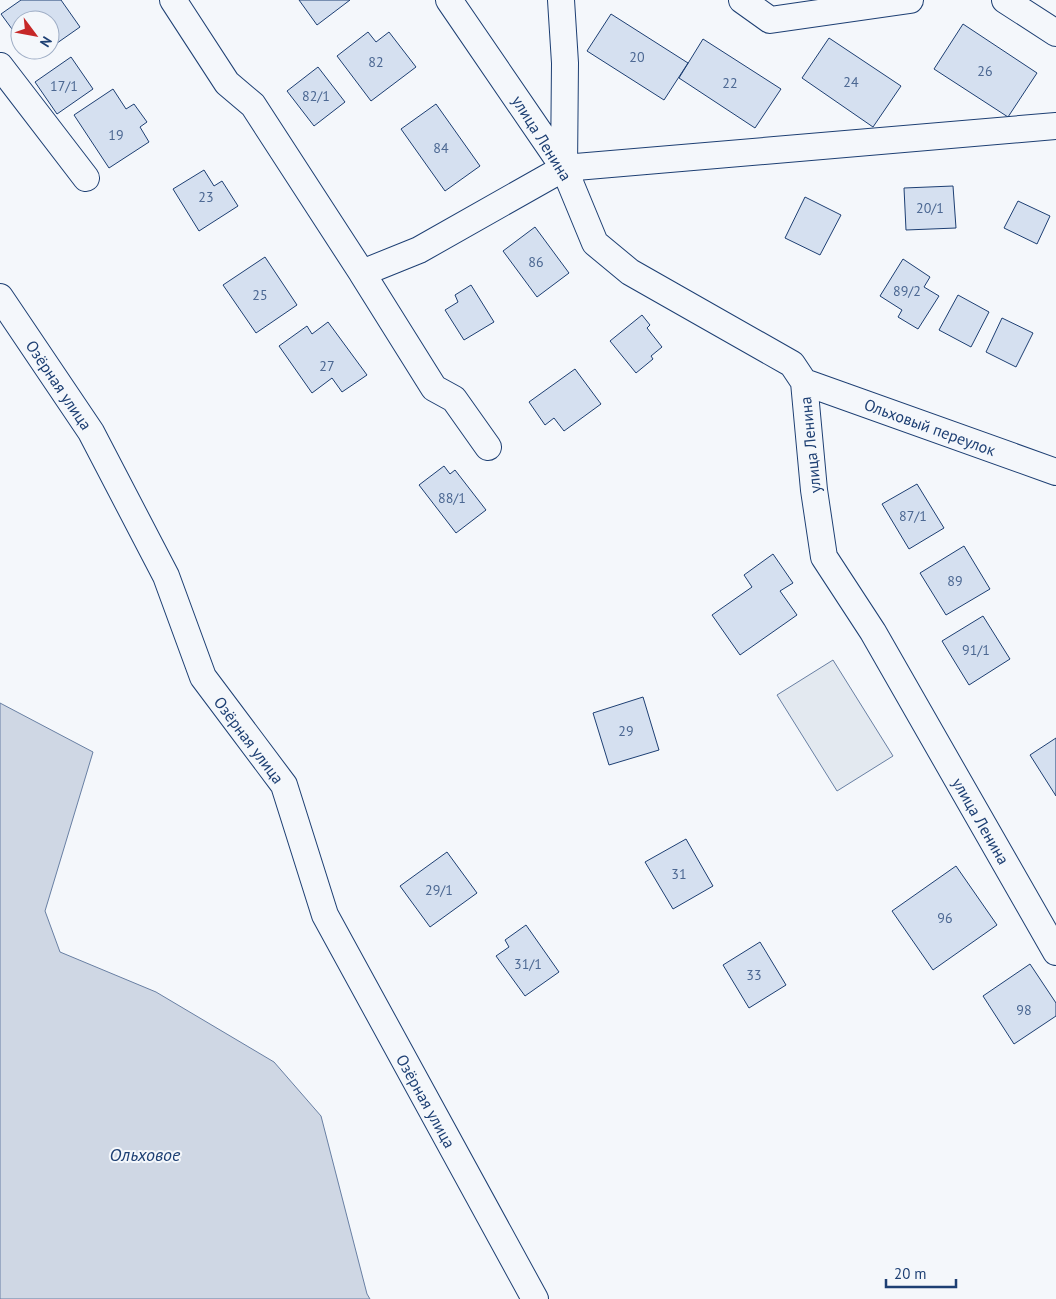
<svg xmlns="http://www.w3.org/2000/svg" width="1056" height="1299" viewBox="0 0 1056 1299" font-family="'PT Sans',sans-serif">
<rect width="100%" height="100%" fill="#f4f7fb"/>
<path fill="#e3e9f0" stroke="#687fa3" d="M 833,660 L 893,756 L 837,791 L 777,695 Z"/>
<path fill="#cfd7e4" stroke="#687fa3" d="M 0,703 L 93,752 L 45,911 L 60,952 L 156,992 L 274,1062 L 321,1116 L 367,1294 L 370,1299 L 0,1299 Z"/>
<path fill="#d5e0f0" stroke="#1d3f73" d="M 21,0 L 61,0 L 80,27 L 50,48 L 50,20 L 20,20 L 20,40 L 1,14 Z
M 299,0 L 350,0 L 317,25 Z
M 611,14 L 688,63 L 664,100 L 587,51 Z
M 963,24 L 1037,73 L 1008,117 L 934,69 Z
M 368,32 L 376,42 L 389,32 L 416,67 L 371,101 L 337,56 Z
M 829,38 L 901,86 L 873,127 L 802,78 Z
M 703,39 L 781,89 L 755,128 L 679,78 Z
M 71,57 L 93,89 L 57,114 L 35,82 Z
M 318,67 L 345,102 L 314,126 L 287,91 Z
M 113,89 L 126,109 L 134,104 L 147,122 L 140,127 L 149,142 L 109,168 L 74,115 Z
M 436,104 L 480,166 L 445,191 L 401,129 Z
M 204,170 L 214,186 L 222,181 L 238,206 L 199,231 L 173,189 Z
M 953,186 L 956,228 L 906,230 L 904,188 Z
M 805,197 L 841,215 L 820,255 L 785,238 Z
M 1018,201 L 1050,216 L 1037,244 L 1004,228 Z
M 535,227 L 569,273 L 537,297 L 503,251 Z
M 265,257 L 297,305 L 256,333 L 223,285 Z
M 903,259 L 930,277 L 924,287 L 939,296 L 918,329 L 898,317 L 902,310 L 880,296 Z
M 471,285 L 494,322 L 464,340 L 445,310 L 458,302 L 455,295 Z
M 958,295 L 989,312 L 971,347 L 939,330 Z
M 642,315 L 650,325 L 647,328 L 662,347 L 651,356 L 653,359 L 636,373 L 610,341 Z
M 1002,318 L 1033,333 L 1016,367 L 986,352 Z
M 328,322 L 367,375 L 342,392 L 332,378 L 312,393 L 279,346 L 307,326 L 312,334 Z
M 575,369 L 601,404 L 564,431 L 554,418 L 545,425 L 529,402 Z
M 444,466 L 450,474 L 455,470 L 486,510 L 456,533 L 419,485 Z
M 917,484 L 944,528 L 909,549 L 882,504 Z
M 964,546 L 990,589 L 946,615 L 920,573 Z
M 773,554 L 793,583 L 780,591 L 797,615 L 740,655 L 712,615 L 752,587 L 744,575 Z
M 983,616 L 1010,659 L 969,685 L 942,641 Z
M 643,697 L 659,750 L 609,765 L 593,713 Z
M 1056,738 L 1056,796 L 1030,755 Z
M 686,839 L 713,886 L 673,909 L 645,862 Z
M 447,852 L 477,893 L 430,927 L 400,886 Z
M 956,866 L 997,925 L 933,970 L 892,911 Z
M 526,925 L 559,972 L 525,996 L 496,956 L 509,947 L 505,940 Z
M 760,942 L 786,985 L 749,1008 L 723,965 Z
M 1030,964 L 1056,1003 L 1056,1016 L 1014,1044 L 983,996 Z"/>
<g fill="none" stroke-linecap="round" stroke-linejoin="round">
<g stroke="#1d3f73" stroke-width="28">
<path id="minor" d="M 173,0 L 227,83 L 253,105 L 362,273
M 449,0 L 564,168 L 595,243 L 630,272 L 792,364 L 804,382 L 814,490 L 824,557 L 873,632 L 1056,952
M 561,0 L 565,63 L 564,168 L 1056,126
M 742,0 L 770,20 L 910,0
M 1005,0 L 1056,33
M 0,66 L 86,178
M 0,297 L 91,432 L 166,576 L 203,677 L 284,785 L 325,915 L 535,1299
M 804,382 L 1056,472
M 488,447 L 454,399 L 434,388 L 362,273 L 419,250 L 564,168"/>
</g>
<use href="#minor" stroke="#f4f7fb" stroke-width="26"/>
</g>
<g text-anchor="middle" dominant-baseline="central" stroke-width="4" stroke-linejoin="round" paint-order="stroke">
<g font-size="14" fill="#4b6792">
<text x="637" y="57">20</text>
<text x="376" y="62">82</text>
<text x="985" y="71">26</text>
<text x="851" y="82">24</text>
<text x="730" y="83">22</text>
<text x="64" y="86">17/1</text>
<text x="316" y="96">82/1</text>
<text x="116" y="135">19</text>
<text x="441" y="148">84</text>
<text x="206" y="197">23</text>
<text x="930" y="208">20/1</text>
<text x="536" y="262">86</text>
<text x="907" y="291">89/2</text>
<text x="260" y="295">25</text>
<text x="327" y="366">27</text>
<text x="452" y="498">88/1</text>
<text x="913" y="516">87/1</text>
<text x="955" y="581">89</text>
<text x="976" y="650">91/1</text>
<text x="626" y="731">29</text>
<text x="679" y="874">31</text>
<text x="439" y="890">29/1</text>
<text x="945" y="918">96</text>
<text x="528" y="964">31/1</text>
<text x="754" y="975">33</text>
<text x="1024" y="1010">98</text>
</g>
<g font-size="16" fill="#1d3f73" stroke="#f4f7fb">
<text transform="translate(542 138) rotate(58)">улица Ленина</text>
<text transform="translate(59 385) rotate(56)">Озёрная улица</text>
<text transform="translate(930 427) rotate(20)">Ольховый переулок</text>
<text transform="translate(810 445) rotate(-96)">улица Ленина</text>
<text transform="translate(249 740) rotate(53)">Озёрная улица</text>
<text transform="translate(981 821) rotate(60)">улица Ленина</text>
<text transform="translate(426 1101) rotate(61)">Озёрная улица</text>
</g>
<g font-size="18" font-style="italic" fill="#1d3f73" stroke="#f4f7fb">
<text x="145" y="1154">Ольховое</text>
</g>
</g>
<g transform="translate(35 35) rotate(122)"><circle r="24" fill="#f4f7fb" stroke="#9eadc5"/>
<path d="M0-4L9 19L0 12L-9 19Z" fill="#c62828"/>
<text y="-8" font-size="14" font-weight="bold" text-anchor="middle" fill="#1d3f73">N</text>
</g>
<path d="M886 1279v8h70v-8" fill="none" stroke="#1d3f73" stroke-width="2.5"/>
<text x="894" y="1279" font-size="15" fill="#1d3f73" stroke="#f4f7fb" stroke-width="4" paint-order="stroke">20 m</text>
</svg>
